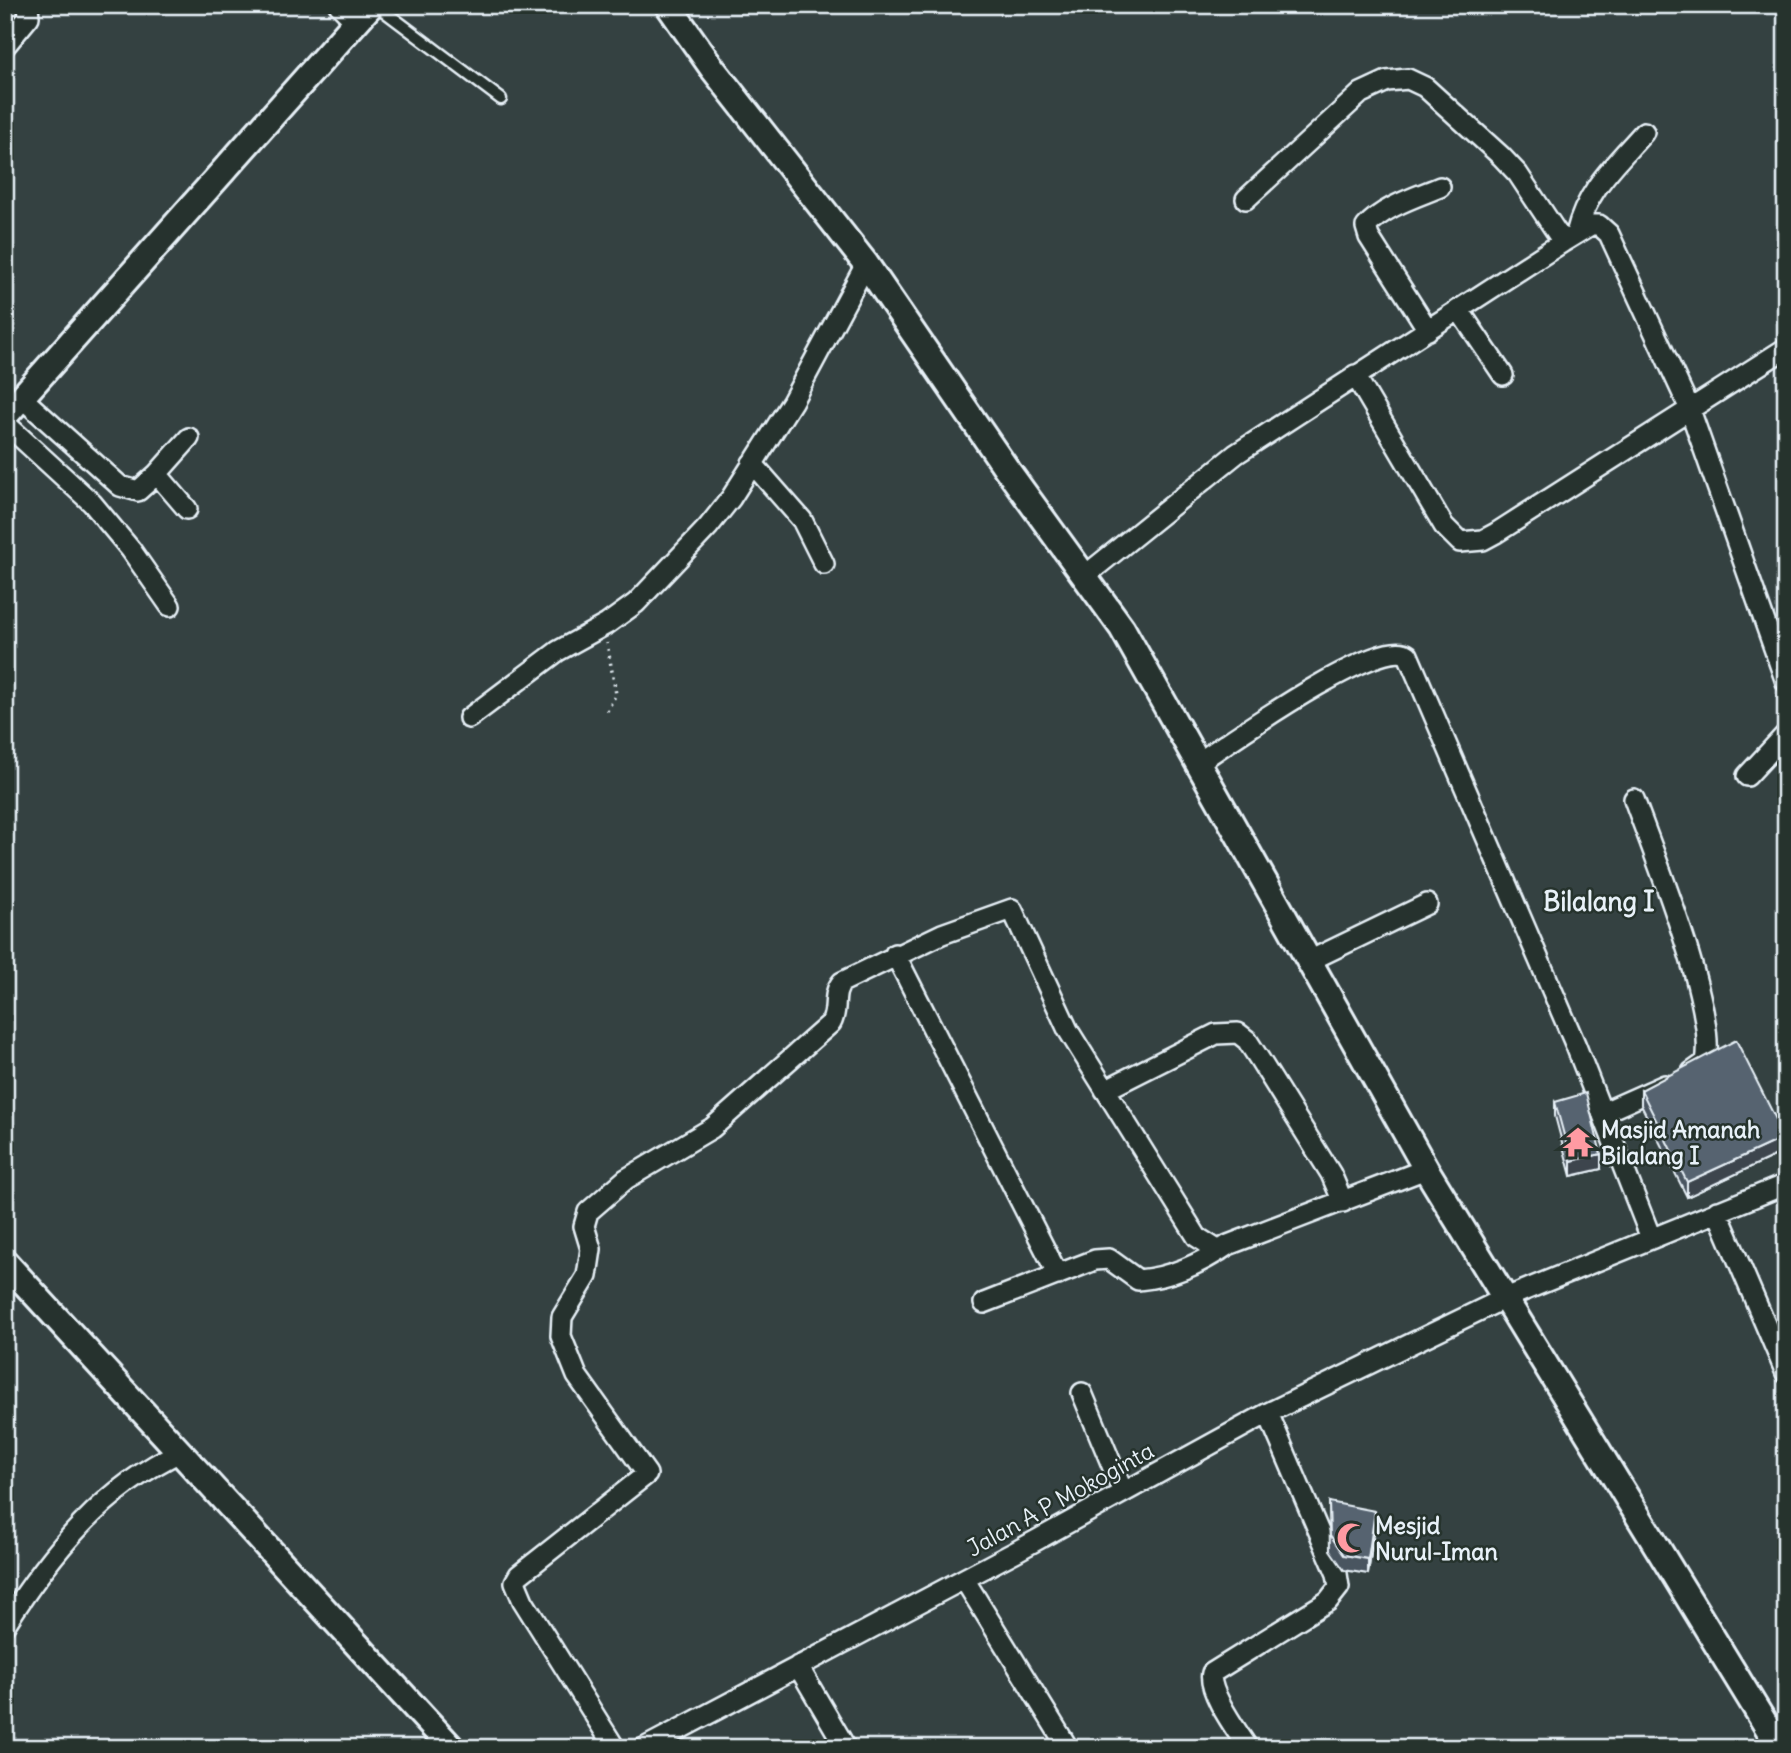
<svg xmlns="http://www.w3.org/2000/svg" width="1791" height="1753" viewBox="0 0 1791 1753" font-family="Delius,sans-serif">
<rect width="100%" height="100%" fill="#344141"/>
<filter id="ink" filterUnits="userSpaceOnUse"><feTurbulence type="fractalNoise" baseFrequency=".0143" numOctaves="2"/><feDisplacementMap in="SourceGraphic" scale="14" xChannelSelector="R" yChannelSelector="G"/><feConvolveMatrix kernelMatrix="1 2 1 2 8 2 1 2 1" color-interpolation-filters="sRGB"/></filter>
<g filter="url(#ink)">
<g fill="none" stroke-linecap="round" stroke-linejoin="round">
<g stroke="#e8f1f8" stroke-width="15">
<path id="service" d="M 376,5 L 501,99"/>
</g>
<g stroke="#e8f1f8" stroke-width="24">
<path id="minor" d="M 339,5 L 356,22
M 5,46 L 29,17 L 28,5
M 1246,199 L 1361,93 L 1387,81 L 1408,79 L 1425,87 L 1501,156 L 1518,174 L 1563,242
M 1576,234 C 1587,189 1614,166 1644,132
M 1459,310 L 1503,375
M 1428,330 L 1369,237 L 1366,227 C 1383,207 1416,197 1440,187
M 1355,375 L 1444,526 L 1460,542 L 1483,540 L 1496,533 L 1786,348
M 22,398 L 120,486 L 138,491 L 157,474 L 187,509
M 5,423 L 92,503 L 131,550 L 170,606
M 752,463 L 802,520 L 824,564
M 157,474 L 189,438
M 1086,575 L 1236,454 L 1563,242 L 1591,225 L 1599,225 L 1609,234 L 1689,407 L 1786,682
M 469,718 L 558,651 L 607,624 L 636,603 L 708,527 L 731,498 L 792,402 L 866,264
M 1199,762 C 1229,742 1381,634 1408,655 L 1576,1046 L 1651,1238
M 1747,776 L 1786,734
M 1634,799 C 1654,855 1717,1008 1706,1062 L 1692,1072
M 895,954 L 1058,1275
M 1309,961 L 1427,904
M 1105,1090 L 1216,1034 L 1238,1033 L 1247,1040 L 1260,1060 L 1331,1174 L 1343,1202
M 1602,1113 L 1665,1085
M 1717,1211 L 1786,1373
M 984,1303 L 1095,1260 L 1109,1259 L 1138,1280 C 1172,1277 1200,1264 1228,1245 L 1426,1169
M 1082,1393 L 1123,1492
M 964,1579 L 1068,1748
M 5,1625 C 50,1554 104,1487 182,1451
M 798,1666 L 846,1748
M 615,1748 L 523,1601 L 515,1582 L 519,1575 L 647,1474 L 577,1376 L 561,1336 L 562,1317 L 587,1276 L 591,1249 L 584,1226 L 588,1212 L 626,1179 L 712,1128 L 831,1023 C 839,1009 831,995 842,982 L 942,934 L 1012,909 L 1068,1030 L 1197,1237 L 1219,1251
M 644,1748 L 1015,1552 L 1268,1413 L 1503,1299 L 1786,1184
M 1248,1748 C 1238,1732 1207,1691 1212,1673 L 1328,1601 L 1339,1587 L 1337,1574 L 1268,1413"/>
</g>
<g stroke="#e8f1f8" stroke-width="30">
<path id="tertiary" d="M 668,5 L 713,69 L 866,264 L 1006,468 L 1122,628 L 1426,1169 L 1780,1748
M 5,416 L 371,5
M 5,1262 L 452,1748"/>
</g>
<path stroke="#e8f1f8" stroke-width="3.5" stroke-dasharray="2 5" stroke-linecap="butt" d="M 607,711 L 616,694 L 607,643"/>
<use href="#service" stroke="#26332d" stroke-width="10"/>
<use href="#minor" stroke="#26332d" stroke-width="19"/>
<use href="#tertiary" stroke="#26332d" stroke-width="24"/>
</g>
<path fill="#4a5560" stroke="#e8f1f8" stroke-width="2" d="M 1641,1090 L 1785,1151 L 1687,1197 L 1641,1105 Z
M 1555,1102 L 1601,1169 L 1571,1176 L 1555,1116 Z
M 1329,1502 L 1375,1526 L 1368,1574 L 1344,1570 L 1330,1550 Z"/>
<path fill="#3c454e" stroke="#e8f1f8" stroke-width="2" d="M 1785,1137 L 1785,1151 L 1687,1197 L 1687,1182 Z
M 1601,1154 L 1601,1169 L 1571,1176 L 1571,1161 Z
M 1375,1511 L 1375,1526 L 1368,1574 L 1368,1559 Z"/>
<path fill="#566370" stroke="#e8f1f8" stroke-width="2" d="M 1736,1040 L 1785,1137 L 1687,1182 L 1641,1090 Z
M 1586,1093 L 1601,1154 L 1571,1161 L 1555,1102 Z
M 1329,1502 L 1375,1511 L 1368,1559 L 1344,1555 L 1330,1535 Z"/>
</g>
<defs>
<g id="temple-bare" transform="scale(2.415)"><path d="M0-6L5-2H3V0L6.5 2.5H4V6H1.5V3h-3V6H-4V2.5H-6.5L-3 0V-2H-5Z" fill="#ff9aa2" stroke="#26332d" stroke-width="2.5" paint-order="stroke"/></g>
<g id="mosque-bare" transform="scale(2.415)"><path d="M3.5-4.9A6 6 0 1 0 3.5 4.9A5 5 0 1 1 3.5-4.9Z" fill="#ff9aa2" stroke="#26332d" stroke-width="2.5" paint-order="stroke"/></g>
</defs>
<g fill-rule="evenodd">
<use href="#temple-bare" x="1578" y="1142"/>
<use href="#mosque-bare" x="1352" y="1538"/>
</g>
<g text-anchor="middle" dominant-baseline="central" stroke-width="5" stroke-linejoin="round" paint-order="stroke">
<g font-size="23" font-weight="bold" fill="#e8f1f8" stroke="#26332d" text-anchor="start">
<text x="1601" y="1129">Masjid Amanah<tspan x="1601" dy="26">Bilalang I</tspan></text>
<text x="1375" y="1525">Mesjid<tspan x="1375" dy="26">Nurul-Iman</tspan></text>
</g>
<g font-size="23" fill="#e8f1f8" stroke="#26332d">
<text transform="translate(1060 1499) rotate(-29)">Jalan A P Mokoginta</text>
</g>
<g font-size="26" font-weight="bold" fill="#e8f1f8" stroke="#26332d">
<text x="1599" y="901">Bilalang I</text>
</g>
</g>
<rect width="1791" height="1753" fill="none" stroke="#26332d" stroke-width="28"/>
<rect x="14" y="14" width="1763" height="1725" fill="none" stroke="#e8f1f8" stroke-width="2.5" filter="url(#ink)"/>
</svg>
